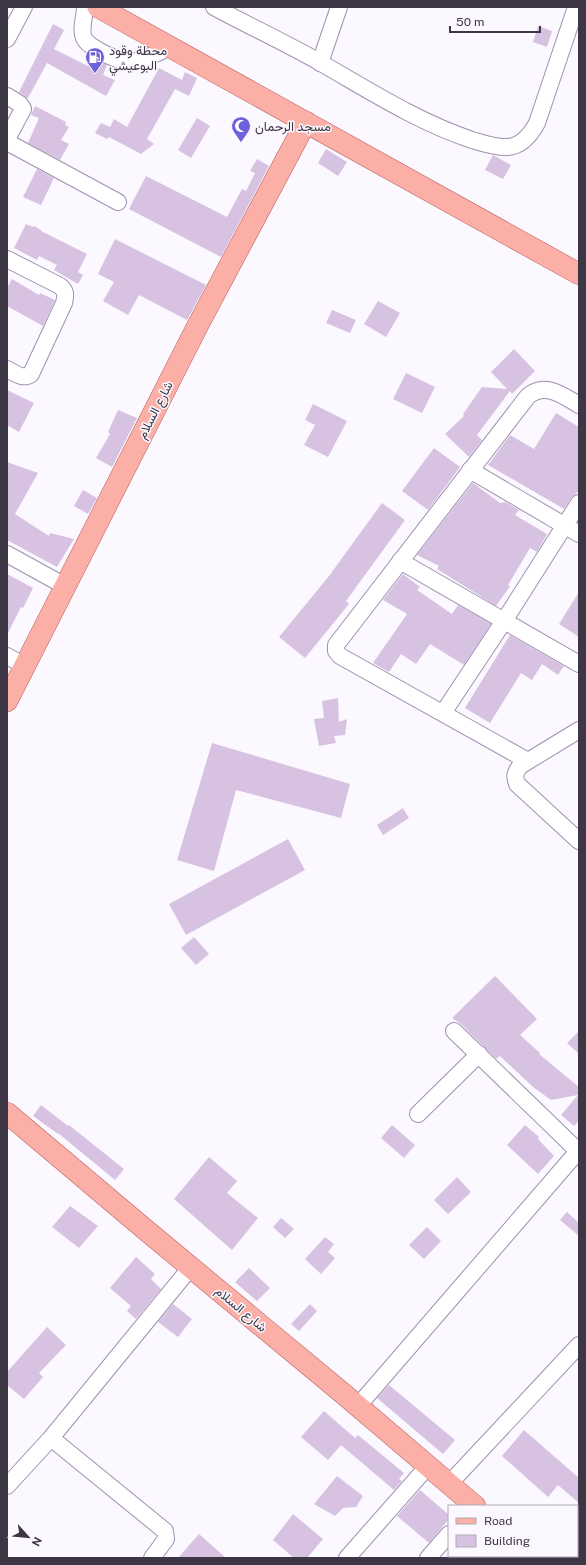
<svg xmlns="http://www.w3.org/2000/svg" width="586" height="1565" viewBox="0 0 586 1565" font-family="'Public Sans',Vazirmatn,sans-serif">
<rect width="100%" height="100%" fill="#fbf8ff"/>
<path fill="#d7c2e1" d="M 53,24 L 64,30 L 54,49 L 88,66 L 92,58 L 107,65 L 103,75 L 115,80 L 106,96 L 47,63 L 28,98 L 19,92 Z
M 538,26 L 552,31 L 547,47 L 533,42 Z
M 159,68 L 182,80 L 185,72 L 197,78 L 189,96 L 175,89 L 147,139 L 154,144 L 141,154 L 109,137 L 107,139 L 95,133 L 101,123 L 110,127 L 114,119 L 127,127 Z
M 35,106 L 66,122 L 65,125 L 69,127 L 61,140 L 69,144 L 60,160 L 28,143 L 39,118 L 31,115 Z
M 197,118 L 210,126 L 191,158 L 178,150 Z
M 326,149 L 347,162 L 338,176 L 318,163 Z
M 493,155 L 511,165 L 503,179 L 485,170 Z
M 257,159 L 269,166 L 221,257 L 129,209 L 146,176 L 227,217 L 242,189 L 246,191 L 255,173 L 250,171 Z
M 37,169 L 54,178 L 41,205 L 23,197 Z
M 26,224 L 33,227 L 34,226 L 41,230 L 41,231 L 87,254 L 78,272 L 83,275 L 78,284 L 54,270 L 57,265 L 39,256 L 37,260 L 14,248 Z
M 115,239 L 206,285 L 187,320 L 139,295 L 128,315 L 103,301 L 114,282 L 98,274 Z
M 12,279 L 39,295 L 40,293 L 55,300 L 43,326 L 7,306 L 7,288 Z
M 378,301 L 400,313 L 386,337 L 364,324 Z
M 332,310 L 356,320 L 350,333 L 326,323 Z
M 514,349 L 535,371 L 512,394 L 510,391 L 477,435 L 482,440 L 469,457 L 445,434 L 464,416 L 463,414 L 482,387 L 507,389 L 491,372 Z
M 406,373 L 435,387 L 422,413 L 393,399 Z
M 7,390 L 34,403 L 19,432 L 7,425 Z
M 313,404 L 347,421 L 328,457 L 304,445 L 315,425 L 305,420 Z
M 118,410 L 137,418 L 112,467 L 96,458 L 110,434 L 108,432 Z
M 556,413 L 579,427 L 579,490 L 576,494 L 571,498 L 564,509 L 488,465 L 510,435 L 534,449 Z
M 434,448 L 460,467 L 428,510 L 402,491 Z
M 7,462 L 38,473 L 15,514 L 49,536 L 50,533 L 74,539 L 57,567 L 7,540 Z
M 473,483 L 500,503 L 505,502 L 519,510 L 515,515 L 547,534 L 537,552 L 530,548 L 508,585 L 510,586 L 496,606 L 437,569 L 439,566 L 417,555 Z
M 83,490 L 97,498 L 88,514 L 74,506 Z
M 382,503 L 405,520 L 346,601 L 349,604 L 305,658 L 279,637 L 329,576 Z
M 7,574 L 33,588 L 23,608 L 21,607 L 7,635 Z
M 403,574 L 420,587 L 417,590 L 452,614 L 458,605 L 491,624 L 464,665 L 430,644 L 416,664 L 401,654 L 389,672 L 373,663 L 407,614 L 383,600 Z
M 579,592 L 579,637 L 559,624 Z
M 510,635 L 564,666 L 558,675 L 542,664 L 532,680 L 521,673 L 490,723 L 465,708 Z
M 338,698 L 339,722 L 347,719 L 345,735 L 334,736 L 336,743 L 319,746 L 314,719 L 324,718 L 322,701 Z
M 212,743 L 350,784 L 341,818 L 236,790 L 214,871 L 177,860 Z
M 403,808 L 409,818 L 383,835 L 377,825 Z
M 288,839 L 305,870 L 186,935 L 169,904 Z
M 194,937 L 209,954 L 196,965 L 181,948 Z
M 495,976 L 537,1019 L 520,1035 L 540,1053 L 539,1054 L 579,1087 L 579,1121 L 574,1126 L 561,1115 L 578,1095 L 551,1100 L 533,1087 L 500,1056 L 496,1059 L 461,1024 L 452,1018 Z
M 579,1031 L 579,1054 L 567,1043 Z
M 41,1105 L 68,1126 L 69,1125 L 124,1169 L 115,1180 L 58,1133 L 58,1134 L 33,1116 Z
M 392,1125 L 415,1145 L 404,1158 L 381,1138 Z
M 525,1125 L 539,1137 L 538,1139 L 554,1156 L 538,1174 L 507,1145 Z
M 209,1157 L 237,1181 L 227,1193 L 258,1218 L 232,1250 L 174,1199 Z
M 457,1177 L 471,1192 L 448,1214 L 434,1200 Z
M 70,1206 L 98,1226 L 79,1248 L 52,1227 Z
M 567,1212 L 579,1223 L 579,1236 L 560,1220 Z
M 281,1218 L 294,1229 L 285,1238 L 273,1227 Z
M 427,1227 L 441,1241 L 424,1259 L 409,1245 Z
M 325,1237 L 334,1244 L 328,1252 L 335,1258 L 321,1274 L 305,1259 Z
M 136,1257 L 155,1274 L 151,1279 L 161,1289 L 136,1319 L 127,1311 L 131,1306 L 110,1288 Z
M 249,1268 L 270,1288 L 257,1301 L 235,1282 Z
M 173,1304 L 192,1319 L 178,1337 L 158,1322 Z
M 310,1304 L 317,1311 L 299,1331 L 291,1324 Z
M 47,1327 L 66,1345 L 39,1373 L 43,1377 L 24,1399 L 7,1385 L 7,1372 Z
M 389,1385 L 455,1440 L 443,1454 L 377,1398 Z
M 324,1411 L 355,1438 L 358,1435 L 404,1473 L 399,1479 L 402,1481 L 394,1490 L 341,1445 L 328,1460 L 301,1437 Z
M 524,1430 L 579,1478 L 579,1503 L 558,1485 L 548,1497 L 502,1456 Z
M 337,1476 L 363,1496 L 356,1507 L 343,1508 L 335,1516 L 314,1504 Z
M 420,1490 L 449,1515 L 449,1519 L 429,1543 L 397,1516 Z
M 293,1514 L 323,1539 L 307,1558 L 294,1558 L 273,1540 Z
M 199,1534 L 226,1558 L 178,1558 Z"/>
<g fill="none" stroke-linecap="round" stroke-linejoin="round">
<g stroke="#9e90b0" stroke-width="18">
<path id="minor" d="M 85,7 C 85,16 80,30 84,38 C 88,48 123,64 133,62 C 145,60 159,52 170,47
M 214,7 C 249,26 286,43 321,63 C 370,91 418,122 472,140 C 482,143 497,148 508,147 C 521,146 531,134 537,123 L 576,7
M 7,39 L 24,7
M 320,63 L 339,7
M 7,96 L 20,104 L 23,109 L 7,139
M 7,142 L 118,202
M 7,259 L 60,286 C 66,291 66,295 64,303 L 31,374 C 23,380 15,373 7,369
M 470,470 L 579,534
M 7,554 L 65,586
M 400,561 L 579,664
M 7,656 L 25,666
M 443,713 L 504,621 L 579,503
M 579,730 L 520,766 C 515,773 514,776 517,784 L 579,841
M 528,761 L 340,656 L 336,651 L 336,645 L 528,396 C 546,382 562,395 579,405
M 454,1031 L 578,1151
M 418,1114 L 479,1054
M 358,1406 L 579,1150
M 51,1438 L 165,1531 L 166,1539 L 152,1558
M 449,1484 L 579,1345
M 7,1486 L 51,1438 L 191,1267
M 347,1558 L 428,1466
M 428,1558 L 449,1534"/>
</g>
<g stroke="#b7625e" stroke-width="22">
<path id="major" d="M 98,7 L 579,274
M 7,701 L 198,325 L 306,122
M 7,1113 L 147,1231 L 346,1396 L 475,1506
M 533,1556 L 535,1558"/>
</g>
<use href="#minor" stroke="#fff" stroke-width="16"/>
<use href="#major" stroke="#fbafa6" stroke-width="21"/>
</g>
<defs>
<g id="fuel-pin" transform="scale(1)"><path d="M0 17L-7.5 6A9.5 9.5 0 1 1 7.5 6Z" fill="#6f61db" stroke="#fbf8ff"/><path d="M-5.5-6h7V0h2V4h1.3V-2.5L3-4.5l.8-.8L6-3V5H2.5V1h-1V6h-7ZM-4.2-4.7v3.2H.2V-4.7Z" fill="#fff"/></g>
<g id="mosque-pin" transform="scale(1)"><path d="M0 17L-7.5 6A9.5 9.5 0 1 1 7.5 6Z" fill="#6f61db" stroke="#fbf8ff"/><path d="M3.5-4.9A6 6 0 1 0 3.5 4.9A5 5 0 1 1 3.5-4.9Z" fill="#fff"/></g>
</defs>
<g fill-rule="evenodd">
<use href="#fuel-pin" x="95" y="57"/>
<use href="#mosque-pin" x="241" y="126"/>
</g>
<g text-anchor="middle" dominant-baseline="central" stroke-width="3" stroke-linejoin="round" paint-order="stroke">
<g font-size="13" fill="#3d3745" stroke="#fbf8ff" text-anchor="start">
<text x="109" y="50">محطة وقود<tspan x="109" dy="15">البوعيشي</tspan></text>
<text x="255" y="126">مسجد الرحمان</text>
</g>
<g font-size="13" fill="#3d3745" stroke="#fbf8ff">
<text transform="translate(155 410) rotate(-63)">شارع السلام</text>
<text transform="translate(241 1309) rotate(40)">شارع السلام</text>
</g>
</g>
<rect width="586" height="1565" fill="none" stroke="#3d3745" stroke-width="16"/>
<rect x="448" y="1505" width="130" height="52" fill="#fbf8ff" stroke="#afabb5"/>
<rect x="456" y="1518" width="20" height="6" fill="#fbafa6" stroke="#afabb5"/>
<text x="484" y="1525" font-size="12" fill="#3d3745">Road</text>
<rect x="456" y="1535" width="20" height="12" fill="#d7c2e1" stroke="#afabb5"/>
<text x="484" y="1545" font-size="12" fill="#3d3745">Building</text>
<g transform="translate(28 1537) rotate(117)" stroke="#fbf8ff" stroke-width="3" paint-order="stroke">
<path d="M0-3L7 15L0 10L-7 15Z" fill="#3d3745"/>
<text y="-6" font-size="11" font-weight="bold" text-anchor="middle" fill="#3d3745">N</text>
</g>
<path d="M450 26v6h90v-6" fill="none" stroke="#3d3745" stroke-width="2"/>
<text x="456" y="26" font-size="12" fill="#3d3745" stroke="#fbf8ff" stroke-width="3" paint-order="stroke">50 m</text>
</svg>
